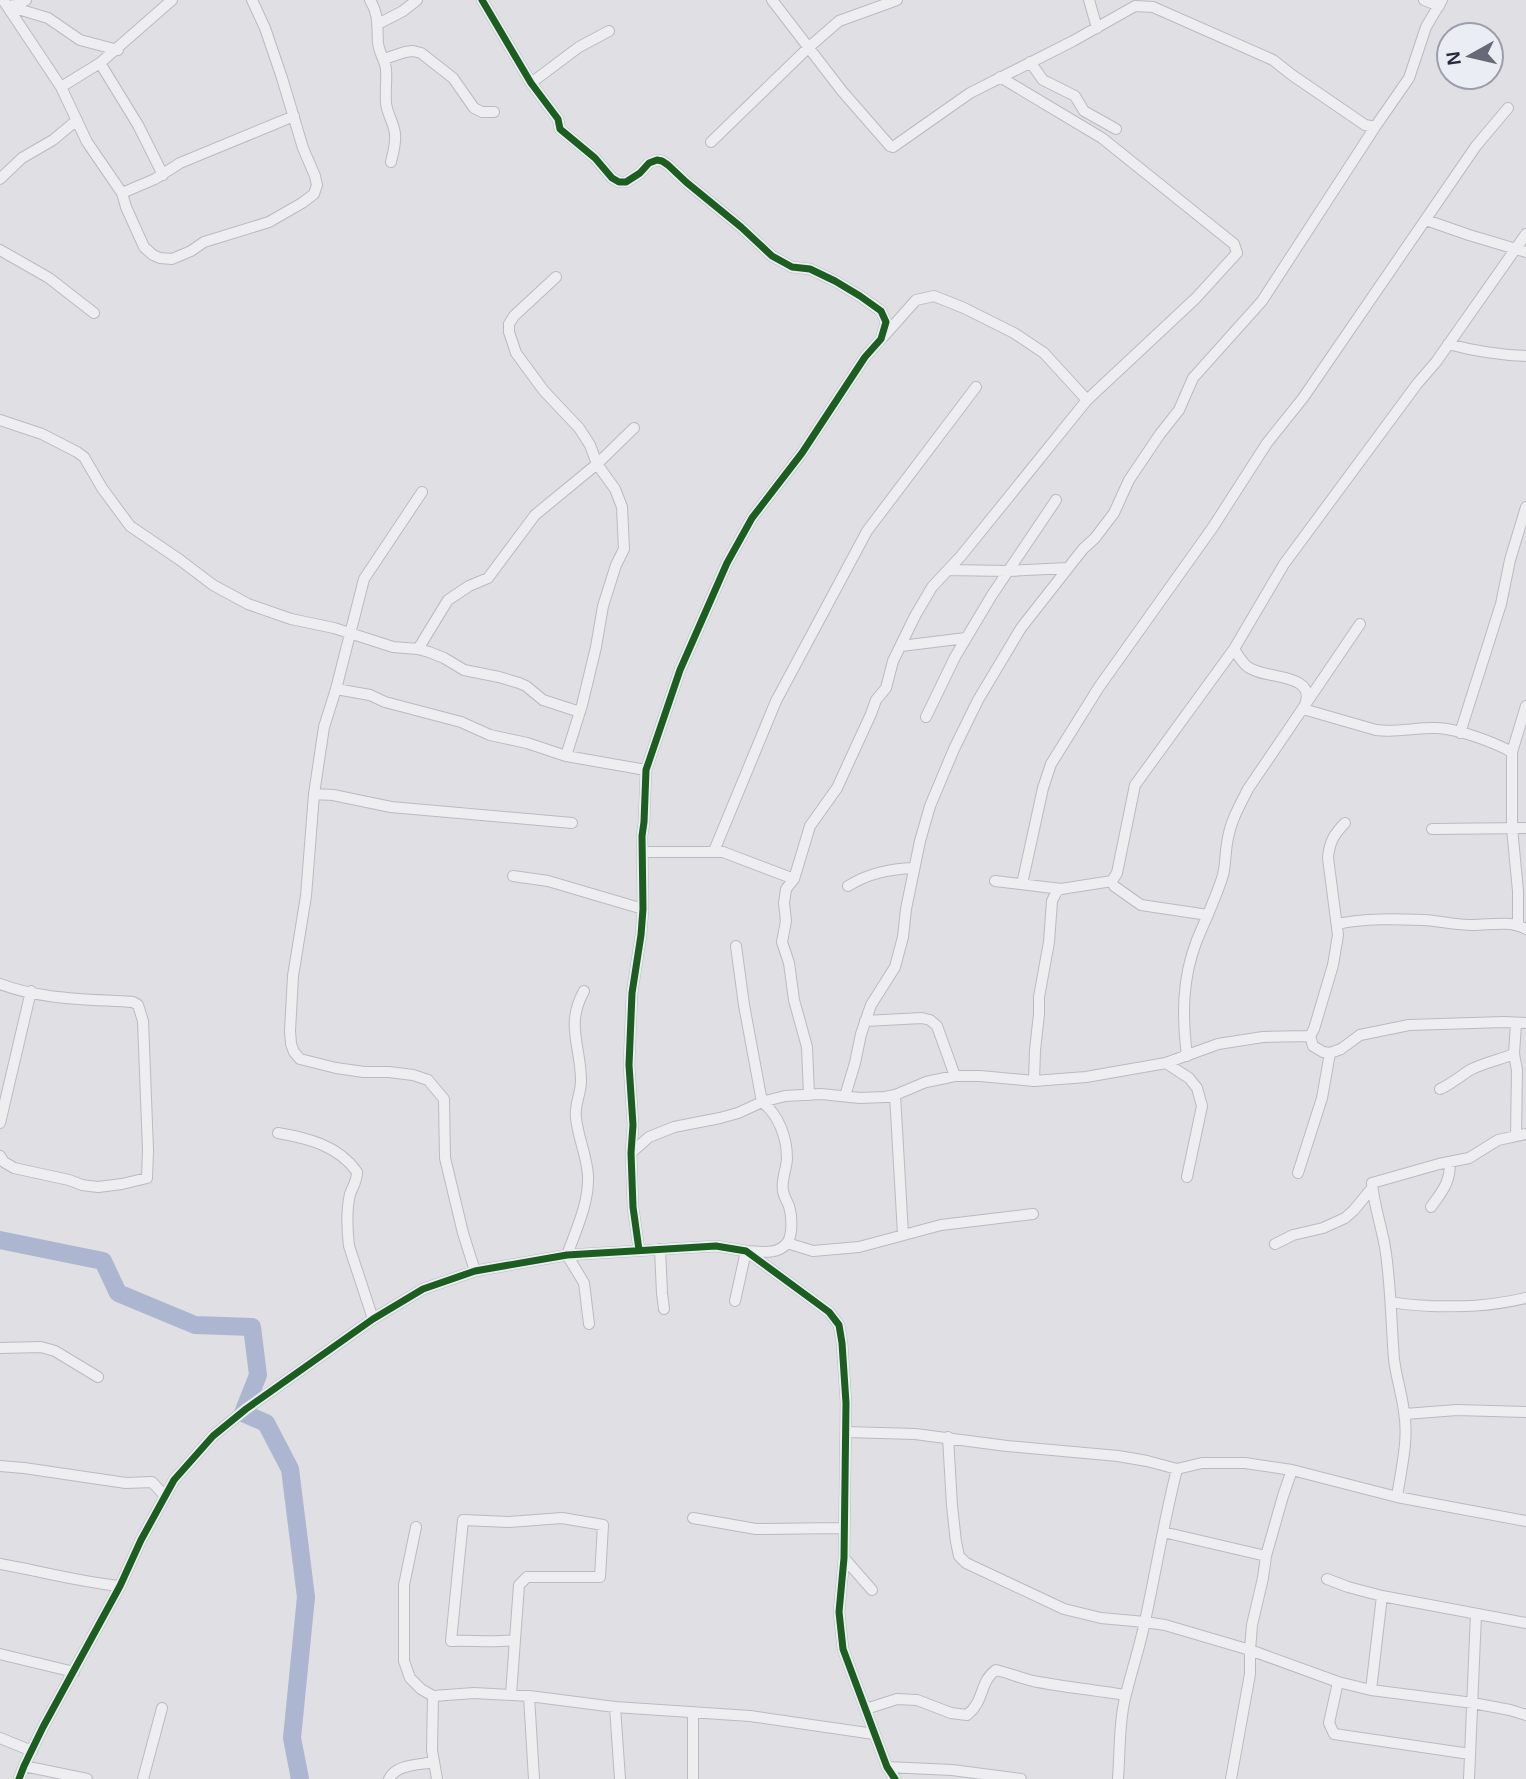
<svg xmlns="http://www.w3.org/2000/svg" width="1526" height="1779" viewBox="0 0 1526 1779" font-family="Arial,sans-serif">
<rect width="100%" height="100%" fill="#dfdfe4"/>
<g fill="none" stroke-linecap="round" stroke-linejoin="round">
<path stroke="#acb6d0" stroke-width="18" d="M 0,1240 L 103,1261 L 118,1293 L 195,1325 L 252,1327 L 258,1375 L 243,1413 L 266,1423 L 290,1469 L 306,1597 L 292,1738 L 300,1779"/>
<g stroke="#babbc0" stroke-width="12">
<path id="minor" d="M 3,0 L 61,87 L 87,142 L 122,193 L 126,207 L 144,247 L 153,255 L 160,258 L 172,259 L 191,251 L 204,242 L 269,222 L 302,203 L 314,194 L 317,185 L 315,176 L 303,148 L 282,78 L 265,28 L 252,0
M 370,0 C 379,14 377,27 378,43 C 379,53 385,60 386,69 C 387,80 385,92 386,103 C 387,114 394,123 395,134 C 396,144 393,153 391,162
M 482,0 L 531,83 L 558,119 L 560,129 L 595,158 L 612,178 L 619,182 L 626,182 L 640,173 L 649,163 L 657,160 L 662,161 L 668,165 L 686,182 L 741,227 L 772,256 L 792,267 L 810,269 L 835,281 L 860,296 L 881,311 L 886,322 L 881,339 L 865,357 L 802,453 L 752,518 L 727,563 L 680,670 L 646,770 L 644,822 L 642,836 L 643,909 L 641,935 L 632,993 L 629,1065 L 633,1125 L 631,1153 L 633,1207 L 639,1250
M 772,0 L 842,91 L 890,146 L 893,147 L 970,93 L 1073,41 L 1135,6 L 1153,7 L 1273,60 L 1292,75 L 1365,125 L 1375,127 L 1409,78 L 1426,27 L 1442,0
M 1089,0 L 1097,28
M 1424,0 L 1439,6
M 8,6 L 48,18 L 80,40 L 118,50
M 8,6 L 16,5 L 26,0
M 378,24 L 403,11 L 417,0
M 384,59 L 405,52 L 413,51 L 421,53 L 453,78 L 474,108 L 482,112 L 494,112
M 1030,62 L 1043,80 L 1075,96 L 1084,111 L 1116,129
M 100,63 L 138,125 L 163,175
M 531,83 L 579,47 L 609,31
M 61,87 L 100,63 L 172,0
M 711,142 L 808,48 L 839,21 L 897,0
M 0,179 L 22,158 L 53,140 L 77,120
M 122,193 L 155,179 L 180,163 L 294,116
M 1426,220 L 1469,235 L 1526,252
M 0,250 L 49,278 L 94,313
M 556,277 L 514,316 L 509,324 L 509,332 L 516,353 L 544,391 L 579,428 L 590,445 L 597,464 L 615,489 L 622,507 L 624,549 L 616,565 L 603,606 L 596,647 L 582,705 L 566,756
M 884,336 L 916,300 L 934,296 L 964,308 L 1014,333 L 1044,353 L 1087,400
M 1448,344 C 1474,351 1499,355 1526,356
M 0,420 L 42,434 L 77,452 L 84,457 L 102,488 L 130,526 L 180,560 L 213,585 L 248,604 L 291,619 L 334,628 L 393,647 L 418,649 L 429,652 L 444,658 L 464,670 L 499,677 L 519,683 L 526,686 L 543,700 L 580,712
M 422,492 L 364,579 L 336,689 L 324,727 L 314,794 L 306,896 L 293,976 L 290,1031 L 291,1044 L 294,1052 L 300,1059 L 336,1068 L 364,1072 L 389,1072 L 413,1075 L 428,1080 L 444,1099 L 445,1158 L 463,1233 L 475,1271
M 948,570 L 1008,571 L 1068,568
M 901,646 L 966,638
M 418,649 L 448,600 L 469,586 L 488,578 L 535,515 L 597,464 L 634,428
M 1234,649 C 1238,655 1242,663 1248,667 C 1265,680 1317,672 1305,705
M 336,689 L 370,695 L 385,702 L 461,722 L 490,735 L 527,743 L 566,756 L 646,770
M 1303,709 L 1376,730 C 1397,733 1417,727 1437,728 C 1459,729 1493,742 1512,752
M 926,717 L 955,657 L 992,595 L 1056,500
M 1460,733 L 1501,604 L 1510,560 L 1526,507
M 314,794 L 333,795 L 391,807 L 572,823
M 1345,823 C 1334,834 1329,843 1328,858 L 1338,935 L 1333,965 L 1314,1029 L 1310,1036 L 1313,1046 L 1323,1052 L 1330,1053 L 1341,1049 L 1360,1035 L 1409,1025 L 1504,1022 L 1526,1023
M 1432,829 L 1526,828
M 714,851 L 776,701 L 867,531 L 976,387
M 642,852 L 723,852 L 794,879
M 513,876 L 548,881 L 643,909
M 995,881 L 1061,889 L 1112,881 L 1117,873 L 1135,785 L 1234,649 L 1284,564 L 1417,384 L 1436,362 L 1526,234
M 1022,884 L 1043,788 L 1051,764 L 1099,687 L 1213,527 L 1267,443 L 1303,398 L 1476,146 L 1508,108
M 848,886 C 869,873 890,869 914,868
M 1114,886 L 1141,905 L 1208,915
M 1337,924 C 1365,918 1395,919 1424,920 C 1440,921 1456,925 1473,925 C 1490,925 1509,920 1526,929
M 1518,925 L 1518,891 L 1512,828 L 1512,752 L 1526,706
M 0,984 C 42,1000 89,999 133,1002 L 138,1005 L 143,1021 L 148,1150 L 147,1178 L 122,1184 L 98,1187 L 82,1185 L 69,1180 L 14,1168 L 4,1162 L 0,1156
M 584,991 C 565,1025 581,1046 581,1081 C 581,1094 574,1105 576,1118 C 578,1138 587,1156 588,1176 C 589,1203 576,1230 567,1255 L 584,1283 L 589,1324
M 865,1021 L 922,1018 L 930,1020 L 937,1026 L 955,1076
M 1516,1023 L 1514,1054 L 1517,1070 L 1516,1136
M 1187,1056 C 1182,1016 1182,978 1197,940 C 1206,918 1216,898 1223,875 C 1226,863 1225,850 1228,838 C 1231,820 1240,805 1248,789 L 1360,624
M 1166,1063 L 1189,1078 L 1197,1088 L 1202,1106 L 1187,1177
M 1034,1081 L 1035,1050 L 1039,1014 L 1039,997 L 1049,942 L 1052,901 L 1057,891 L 1061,889
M 1440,1089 C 1451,1084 1459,1077 1470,1070 C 1483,1063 1499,1060 1514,1054
M 809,1095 L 807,1047 L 794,1000 L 789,963 L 782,942 L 786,921 L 784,903 L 786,889 L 794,879 L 810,826 L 837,788 L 871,714 L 876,700 L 886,688 L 893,661 L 915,616 L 932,587 L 961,556 L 1087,400 L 1196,298 L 1237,253 L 1234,244 L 1102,138 L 1000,77
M 895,1095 L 903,1234
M 845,1096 L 855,1063 L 861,1034 L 871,1005 L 895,967 L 903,937 L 906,909 L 920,841 L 930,806 L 954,749 L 978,700 L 1021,628 L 1083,549 L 1095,538 L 1114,513 L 1129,480 L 1160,434 L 1179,410 L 1193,378 L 1262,301 L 1375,127
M 0,1123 L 31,991
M 278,1133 C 308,1138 339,1146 357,1172 C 357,1181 353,1186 350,1194 C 346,1211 347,1229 349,1246 L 373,1319
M 631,1153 L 649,1137 L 674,1127 L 720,1118 L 738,1113 L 762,1102 L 785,1096 L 821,1094 L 860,1098 L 885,1097 L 895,1095 L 926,1082 L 955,1076 L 980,1076 L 1034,1081 L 1086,1077 L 1166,1063 L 1218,1044 L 1263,1037 L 1310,1036
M 1298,1173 L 1322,1098 L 1330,1053
M 1431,1207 C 1443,1190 1450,1183 1450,1162
M 787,1243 L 813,1251 L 859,1247 L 941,1225 L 1033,1214
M 1275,1244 L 1293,1235 L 1323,1228 L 1345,1218 L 1354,1210 L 1372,1188
M 660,1249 L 662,1293 L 664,1309
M 735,1301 L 746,1251 C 759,1251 777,1256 787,1243 C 793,1235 792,1216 789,1206 C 787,1201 784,1197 783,1191 C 781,1180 786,1171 787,1159 C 787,1138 779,1115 762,1102 L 744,1005 L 736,946
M 1391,1302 C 1405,1305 1417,1305 1430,1306 C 1467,1307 1490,1306 1526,1298
M 0,1348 L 41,1347 L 55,1351 L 98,1377
M 1405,1414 L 1457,1410 L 1526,1412
M 846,1432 L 915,1434 L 1007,1446 L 1118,1456 L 1147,1461 L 1177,1469 L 1202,1463 L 1245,1463 L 1292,1470 L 1397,1497 L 1526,1521
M 948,1437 L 952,1506 L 956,1542 L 959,1556 L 966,1563 L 1064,1609 L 1101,1618 L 1145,1622 L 1165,1625 L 1250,1650 L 1338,1682 L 1371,1690 L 1473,1703 L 1510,1710 L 1526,1715
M 0,1466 L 24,1468 L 126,1483 L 152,1482 L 164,1495
M 1397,1497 C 1401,1469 1409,1440 1404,1412 C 1402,1394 1396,1377 1394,1359 C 1391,1322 1391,1284 1385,1247 C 1381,1225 1374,1205 1372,1183 L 1439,1164 L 1469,1158 L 1498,1140 L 1526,1134
M 693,1518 L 756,1529 L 844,1528
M 416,1527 L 404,1585 L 404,1661 L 410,1678 L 421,1689 L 433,1696 L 474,1693 L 529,1696 L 615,1707 L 750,1716 L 874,1734
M 1163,1532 L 1266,1556
M 844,1558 L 872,1590
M 0,1564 C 40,1571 79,1582 120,1586
M 1327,1579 L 1348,1587 L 1382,1596
M 0,1654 L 74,1672
M 1338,1682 L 1329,1723 L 1334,1734 L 1470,1754
M 1371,1690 L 1382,1596 L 1526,1623
M 511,1695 L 519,1585 L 527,1577 L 600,1577 L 603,1525 L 562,1518 L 509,1522 L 463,1520 L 451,1641 C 472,1640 494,1643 515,1640
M 433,1696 L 432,1750 L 437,1779
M 529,1696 L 534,1779
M 615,1707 L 620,1779
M 866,1709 L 897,1699 L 917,1700 L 951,1713 L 967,1715 C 985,1701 979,1682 996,1670 C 1009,1673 1020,1678 1033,1681 C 1063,1687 1095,1690 1125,1695
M 0,1738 L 32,1751
M 24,1766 L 87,1779
M 887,1767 L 952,1770 L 1021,1779
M 19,1779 L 24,1766 L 43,1727 L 120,1586 L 141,1540 L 174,1480 L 213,1436 L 246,1409 L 373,1319 L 423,1289 L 475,1271 L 567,1255 L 716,1246 L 746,1251 L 829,1312 L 839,1325 L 842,1343 L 846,1403 L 844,1558 L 839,1612 L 843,1649 L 887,1767 L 895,1779
M 143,1779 L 162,1708
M 389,1779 C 396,1764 419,1765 434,1762
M 693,1779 L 693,1714
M 1118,1779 C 1120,1751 1119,1721 1126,1694 C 1132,1670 1140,1646 1145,1621 C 1156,1571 1164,1520 1177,1469
M 1231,1779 L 1250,1674 L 1250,1650 L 1252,1625 L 1263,1578 L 1266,1556 L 1283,1496 L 1292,1470
M 1469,1779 L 1476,1614"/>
</g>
<use href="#minor" stroke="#eeeef1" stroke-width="10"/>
<g stroke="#ebedf4" stroke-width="11">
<path id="cycleway" d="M 482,0 L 531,83 L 558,119 L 560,129 L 595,158 L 612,178 L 619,182 L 626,182 L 640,173 L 649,163 L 657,160 L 662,161 L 668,165 L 686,182 L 741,227 L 772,256 L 792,267 L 810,269 L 835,281 L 860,296 L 881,311 L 886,322 L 881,339 L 865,357 L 802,453 L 752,518 L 727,563 L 680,670 L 646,770 L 644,822 L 642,836 L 643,909 L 641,935 L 632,993 L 629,1065 L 633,1125 L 631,1153 L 633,1207 L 639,1250
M 19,1779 L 24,1766 L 43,1727 L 120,1586 L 141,1540 L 174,1480 L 213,1436 L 246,1409 L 373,1319 L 423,1289 L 475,1271 L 567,1255 L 716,1246 L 746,1251 L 829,1312 L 839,1325 L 842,1343 L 846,1403 L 844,1558 L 839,1612 L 843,1649 L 887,1767 L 895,1779"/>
</g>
<use href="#cycleway" stroke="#1b5e20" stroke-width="7"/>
</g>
<g transform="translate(1470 56) rotate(262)"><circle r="33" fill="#ebedf4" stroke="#9c9fab" stroke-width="2"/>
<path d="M0-5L12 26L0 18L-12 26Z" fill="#676977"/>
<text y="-10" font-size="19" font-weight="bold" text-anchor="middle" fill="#262a3d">N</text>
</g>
</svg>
